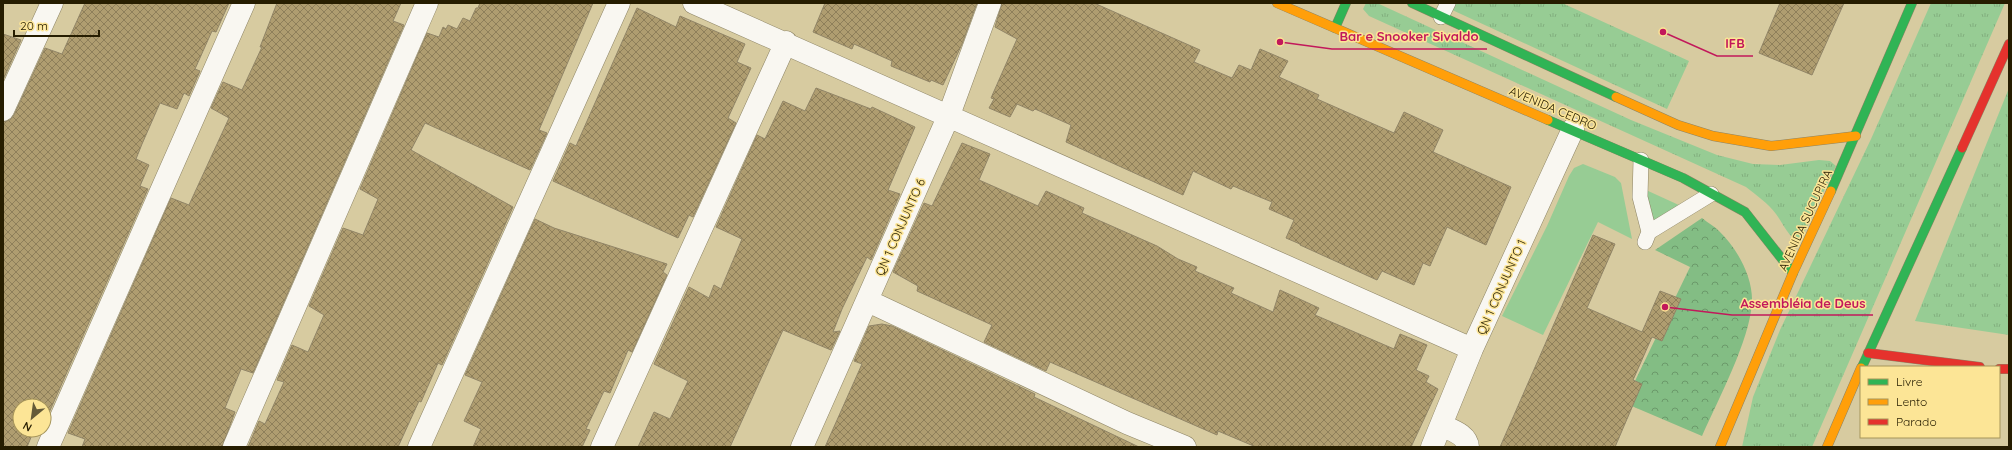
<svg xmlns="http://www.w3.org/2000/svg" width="2012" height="450" viewBox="0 0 2012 450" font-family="Quicksand,sans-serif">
<defs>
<pattern id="forest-crowns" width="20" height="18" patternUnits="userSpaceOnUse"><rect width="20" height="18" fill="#83bd84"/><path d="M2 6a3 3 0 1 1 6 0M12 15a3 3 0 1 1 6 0" fill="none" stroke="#6b996a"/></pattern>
<pattern id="park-tufts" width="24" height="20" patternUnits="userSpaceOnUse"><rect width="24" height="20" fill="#97cc94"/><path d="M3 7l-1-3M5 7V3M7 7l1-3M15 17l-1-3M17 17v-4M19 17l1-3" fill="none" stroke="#82af7e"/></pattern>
<pattern id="building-cross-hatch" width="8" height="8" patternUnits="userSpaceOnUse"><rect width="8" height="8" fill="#af9d70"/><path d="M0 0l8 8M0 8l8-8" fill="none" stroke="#8e7f5a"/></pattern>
</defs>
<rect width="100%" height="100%" fill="#d7cba0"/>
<path fill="#97cc94" d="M 1583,164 L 1615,177 L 1621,183 L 1632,239 L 1598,222 L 1543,335 L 1502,316 L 1547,226 L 1569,176 L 1574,168 Z
M 1646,190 L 1681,206 L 1652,224 Z"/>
<path fill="url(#forest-crowns)" d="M 1702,218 C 1708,223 1714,226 1719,231 C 1737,248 1753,277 1752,302 C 1750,340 1718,400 1702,436 L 1627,404 L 1635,381 L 1690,267 L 1655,250 Z"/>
<path fill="url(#park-tufts)" d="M 1366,3 L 1377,3 L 1631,120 L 1717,155 L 1753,164 L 1780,165 L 1819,160 L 1830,161 L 1836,166 L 1799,243 C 1787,235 1784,225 1776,214 C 1768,203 1756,195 1746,187 L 1369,16 L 1363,9 Z
M 1437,3 L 1562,3 L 1689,61 L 1667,109 Z
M 1931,3 L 2005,3 L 1812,447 L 1742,447 L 1753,397 L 1780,330 L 1871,139 Z
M 2009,88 L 2009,335 L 1915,321 Z"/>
<path fill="url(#building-cross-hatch)" stroke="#918567" d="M 85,3 L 229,3 L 216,32 L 212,31 L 195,69 L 200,71 L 189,96 L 184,93 L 177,109 L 160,103 L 142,144 L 136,159 L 149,165 L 140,186 L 148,189 L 44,424 L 44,406 L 20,406 L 20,430 L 34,430 L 27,447 L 3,447 L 3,122 L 10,120 L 14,115 L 45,48 L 62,54 Z
M 277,3 L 401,3 L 393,21 L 404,25 L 253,373 L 241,369 L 225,408 L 235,412 L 222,447 L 82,447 L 85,439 L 68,433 L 171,198 L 189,205 L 229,118 L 211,108 L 223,82 L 242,90 L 262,47 L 260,47 Z
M 480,3 L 593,3 L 539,130 L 547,133 L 530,170 L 425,123 L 411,150 L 513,207 L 442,365 L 438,363 L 421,402 L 419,401 L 398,447 L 248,447 L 259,421 L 265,424 L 284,382 L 277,380 L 292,345 L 308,352 L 324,315 L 309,306 L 343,228 L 363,235 L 378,199 L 360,189 L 427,33 L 439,37 L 443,27 L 446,29 L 448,25 L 457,29 L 463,18 L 470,21 L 476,8 L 478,8 Z
M 825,3 L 977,3 L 962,44 L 943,85 L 931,80 L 930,82 L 891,66 L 892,61 L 854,44 L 852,49 L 813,32 Z
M 1002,3 L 1094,3 L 1200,50 L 1194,62 L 1232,78 L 1239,65 L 1251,70 L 1260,49 L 1288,61 L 1279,77 L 1319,95 L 1317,99 L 1394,133 L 1404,112 L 1443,130 L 1433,152 L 1511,187 L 1486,245 L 1447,227 L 1430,266 L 1423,263 L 1414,285 L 1382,271 L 1377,280 L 1300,245 L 1300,244 L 1286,238 L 1294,220 L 1269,209 L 1272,202 L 1233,186 L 1231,189 L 1193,171 L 1183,195 L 1066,142 L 1071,125 L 1035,109 L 1033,111 L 1017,104 L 1010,117 L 989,108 L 994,99 L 991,98 L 1017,39 L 995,27 Z
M 1780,3 L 1844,3 L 1812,75 L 1759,53 Z
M 637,8 L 676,27 L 680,16 L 745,44 L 737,62 L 751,68 L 728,118 L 736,123 L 693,217 L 689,215 L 678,238 L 553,181 L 570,143 L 576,146 Z
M 3,34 L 21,40 L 3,80 Z
M 816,88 L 871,109 L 872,107 L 915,127 L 888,190 L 900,194 L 871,260 L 867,257 L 842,309 L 833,332 L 840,331 L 831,350 L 783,330 L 730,447 L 638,447 L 654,412 L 670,419 L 688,381 L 654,364 L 689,287 L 709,298 L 714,285 L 721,289 L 742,239 L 716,227 L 757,135 L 765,139 L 783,101 L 805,111 Z
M 962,143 L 990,154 L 979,180 L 1038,206 L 1046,191 L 1084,208 L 1082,213 L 1157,246 L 1178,259 L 1197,267 L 1195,271 L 1234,288 L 1231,293 L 1273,312 L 1280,290 L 1319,308 L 1315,315 L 1394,349 L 1400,334 L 1427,345 L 1416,370 L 1429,376 L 1426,382 L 1438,389 L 1411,447 L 1256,447 L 1218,431 L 1217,435 L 1050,362 L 1046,371 L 984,342 L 992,325 L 917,291 L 918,286 L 893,272 L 924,203 L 932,206 Z
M 535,219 L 554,228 L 667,264 L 663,272 L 667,275 L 632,352 L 628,350 L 610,393 L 604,391 L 586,429 L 590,430 L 582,447 L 473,447 L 481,429 L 464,421 L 482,382 L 465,375 Z
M 1593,235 L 1615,244 L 1587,308 L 1642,332 L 1660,291 L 1681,299 L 1662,341 L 1652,337 L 1633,380 L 1642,384 L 1615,447 L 1500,447 Z
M 882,324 L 892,326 L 1035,394 L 1034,397 L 1139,447 L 825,447 L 862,364 L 854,361 L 869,326 Z"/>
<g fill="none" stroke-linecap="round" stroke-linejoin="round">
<g stroke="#8d8465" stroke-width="16">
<path id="lane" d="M 1441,17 L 1448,3
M 1641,160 L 1640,197 L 1649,232
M 1645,242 L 1649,232 L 1711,194"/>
</g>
<g stroke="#8d8465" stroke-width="23">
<path id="street" d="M 694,3 L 1472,349
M 3,110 L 52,3
M 868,301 L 1127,423 L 1185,447
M 1441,425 C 1451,430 1467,434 1468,447
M 48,447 L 244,3
M 234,447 L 427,3
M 419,447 L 619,3
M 602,447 L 786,42
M 802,447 L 949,115 L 990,3
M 1432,447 L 1472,349 L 1573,129"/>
</g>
<g stroke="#8d8465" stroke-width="10">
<path id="fast" d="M 1412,3 L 1616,97
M 1335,28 L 1346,3
M 1548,120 L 1683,178 L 1745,212 L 1793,273
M 1831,191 L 1912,3
M 1862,367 L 1962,148"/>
</g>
<g stroke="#8d8465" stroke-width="10">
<path id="slow" d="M 1277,3 L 1548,120
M 1616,97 L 1678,125 L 1713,136 L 1771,146 L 1856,136
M 1720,447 L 1793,273 L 1831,191
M 1827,447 L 1861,368"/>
</g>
<g stroke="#8d8465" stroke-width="10">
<path id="jam" d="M 1962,148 L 2009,44
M 1868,353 L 1980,367
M 1999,369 L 2009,369"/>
</g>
<use href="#lane" stroke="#f9f7f1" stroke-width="15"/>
<use href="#street" stroke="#f9f7f1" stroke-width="22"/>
<use href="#fast" stroke="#30b455" stroke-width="9"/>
<use href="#slow" stroke="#ff9f0a" stroke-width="9"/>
<use href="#jam" stroke="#e5322d" stroke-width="9"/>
</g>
<g text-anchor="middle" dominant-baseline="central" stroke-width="3" stroke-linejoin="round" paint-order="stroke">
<g font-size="12" fill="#261d00" stroke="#fce596">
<text transform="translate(1553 108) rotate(23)">AVENIDA CEDRO</text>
<text transform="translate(1805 220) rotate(-65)">AVENIDA SUCUPIRA</text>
<text transform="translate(900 227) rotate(-66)">QN 1 CONJUNTO 6</text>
<text transform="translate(1501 287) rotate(-66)">QN 1 CONJUNTO 1</text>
</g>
</g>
<path fill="none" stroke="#c2185b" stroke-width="1.5" d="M1280 42L1332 49H1487M1663 32L1717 56H1753M1665 307L1732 315H1873"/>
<g fill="#c2185b" stroke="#fce596" stroke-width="1.5">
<circle cx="1280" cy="42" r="4"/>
<circle cx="1663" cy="32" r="4"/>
<circle cx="1665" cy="307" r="4"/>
</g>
<g font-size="13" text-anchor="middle" font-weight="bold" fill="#c2185b" stroke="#fce596" stroke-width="3" stroke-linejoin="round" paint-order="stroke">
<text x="1409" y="41">Bar e Snooker Sivaldo</text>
<text x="1735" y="48">IFB</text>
<text x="1803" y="308">Assembléia de Deus</text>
</g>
<rect width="2012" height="450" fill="none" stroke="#261d00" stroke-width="8"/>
<rect x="1860" y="366" width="140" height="72" fill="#fce596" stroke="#a6955a"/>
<rect x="1868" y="379" width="20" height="6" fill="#30b455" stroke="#a6955a"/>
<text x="1896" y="386" font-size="12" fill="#261d00">Livre</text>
<rect x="1868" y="399" width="20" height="6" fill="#ff9f0a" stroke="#a6955a"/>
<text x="1896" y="406" font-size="12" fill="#261d00">Lento</text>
<rect x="1868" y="419" width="20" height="6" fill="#e5322d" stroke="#a6955a"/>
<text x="1896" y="426" font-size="12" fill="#261d00">Parado</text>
<g transform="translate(32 418) rotate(209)"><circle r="19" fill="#fce596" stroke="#a6955a"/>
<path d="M0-3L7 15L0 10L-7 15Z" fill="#645a38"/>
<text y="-6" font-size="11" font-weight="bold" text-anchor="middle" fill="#261d00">N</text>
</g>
<path d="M14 30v6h85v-6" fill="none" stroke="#261d00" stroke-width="2"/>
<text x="20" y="30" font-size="12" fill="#261d00" stroke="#fce596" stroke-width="3" paint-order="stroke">20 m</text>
</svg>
